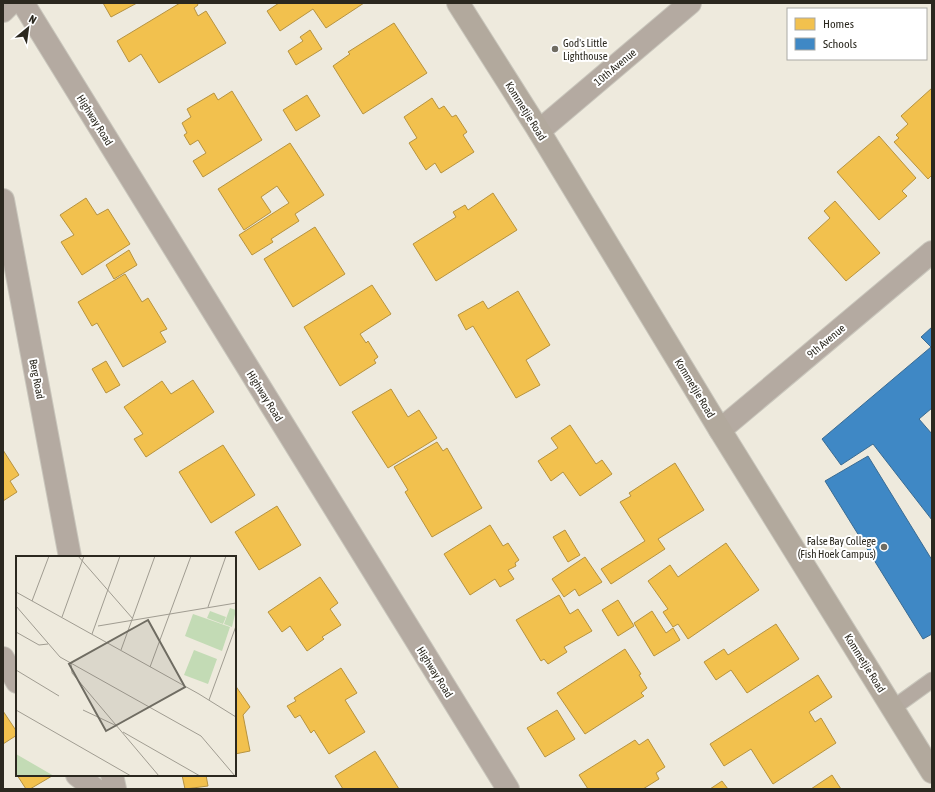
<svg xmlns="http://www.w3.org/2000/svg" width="935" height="792" viewBox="0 0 935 792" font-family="'Asap Condensed',sans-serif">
<rect width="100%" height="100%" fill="#eeeadd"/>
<path fill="#f2c14e" stroke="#b69340" d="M 103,3 L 137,3 L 111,17 Z
M 180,3 L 197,3 L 198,5 L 194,8 L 198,16 L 206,11 L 226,43 L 159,83 L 141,54 L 129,62 L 117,41 Z
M 279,3 L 364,3 L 326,28 L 313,9 L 280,31 L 267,11 Z
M 394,23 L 427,73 L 363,114 L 333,66 L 350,54 L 348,52 Z
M 310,30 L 322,49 L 296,65 L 288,51 L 303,41 L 300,37 Z
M 932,88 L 932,175 L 928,179 L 894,142 L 899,138 L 896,135 L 908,124 L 901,116 Z
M 232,91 L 262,140 L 203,177 L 193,161 L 206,153 L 198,140 L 190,145 L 184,135 L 187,133 L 182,123 L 191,117 L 187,109 L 214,93 L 218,100 Z
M 307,95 L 320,116 L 296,131 L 283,110 Z
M 432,98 L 439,109 L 444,106 L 452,117 L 456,115 L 467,132 L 463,135 L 474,152 L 441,173 L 435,163 L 426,170 L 409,143 L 417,138 L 404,117 Z
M 879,136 L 916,178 L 902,191 L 907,196 L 879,220 L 837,172 Z
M 290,143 L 324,195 L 295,214 L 299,221 L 271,239 L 273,242 L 252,255 L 239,235 L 289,203 L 277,186 L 261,197 L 271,212 L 244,230 L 218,189 Z
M 493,193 L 517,230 L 436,281 L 413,244 L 456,217 L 453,212 L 465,205 L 468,210 Z
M 86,198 L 97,215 L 108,209 L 130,244 L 82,275 L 61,242 L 74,235 L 60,215 Z
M 835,201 L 880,253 L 846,281 L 808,238 L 830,218 L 824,211 Z
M 315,227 L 345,274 L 293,307 L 264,259 Z
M 129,250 L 137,265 L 114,279 L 106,265 Z
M 125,274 L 142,302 L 148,298 L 167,329 L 160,332 L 166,342 L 123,367 L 97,323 L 92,326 L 78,302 Z
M 372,285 L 391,314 L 360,334 L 366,343 L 368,341 L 378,357 L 374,360 L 376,363 L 340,386 L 304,327 Z
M 518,291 L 550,345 L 526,360 L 540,385 L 516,398 L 473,326 L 466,330 L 458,315 L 483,301 L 488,309 Z
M 106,361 L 120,385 L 106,393 L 92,369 Z
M 193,380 L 214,412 L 146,457 L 134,439 L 143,434 L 124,407 L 162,381 L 171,394 Z
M 391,389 L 408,417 L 419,410 L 437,438 L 388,468 L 352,412 Z
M 570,425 L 596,464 L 602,460 L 612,474 L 580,496 L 563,472 L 551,481 L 538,461 L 558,448 L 551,438 Z
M 437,442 L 443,451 L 447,448 L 482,508 L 432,537 L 405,492 L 408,490 L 394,467 Z
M 223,445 L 255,495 L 211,523 L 179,472 Z
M 3,450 L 19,475 L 10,481 L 17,492 L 3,501 Z
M 675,463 L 704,510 L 658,539 L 665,549 L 611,584 L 601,569 L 645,541 L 620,502 L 631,496 L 629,493 Z
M 277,506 L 301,545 L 259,570 L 235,532 Z
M 490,525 L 503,546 L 508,543 L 519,560 L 515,563 L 516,566 L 508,570 L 514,579 L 500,587 L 495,579 L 470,595 L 444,554 Z
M 565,530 L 580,555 L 568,562 L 553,537 Z
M 726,543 L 759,590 L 688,639 L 678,624 L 673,627 L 663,612 L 668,609 L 648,581 L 670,565 L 678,577 Z
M 585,557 L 602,582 L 579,596 L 575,589 L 564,597 L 552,579 Z
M 320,577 L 338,603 L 330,609 L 341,625 L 322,637 L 324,639 L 307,651 L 290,626 L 282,632 L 268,612 Z
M 559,595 L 570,614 L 578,609 L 592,631 L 564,647 L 567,652 L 548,664 L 544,659 L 541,661 L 516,620 Z
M 618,600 L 634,626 L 618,636 L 602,610 Z
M 652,611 L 666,633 L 673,628 L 680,640 L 654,656 L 634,623 Z
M 776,624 L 799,659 L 747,693 L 731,670 L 716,680 L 704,662 L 724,649 L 728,655 Z
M 625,649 L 641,674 L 639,675 L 647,688 L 641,693 L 644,696 L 585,734 L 557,693 Z
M 341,668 L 357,693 L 345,700 L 365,732 L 329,754 L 314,730 L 311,733 L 300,715 L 295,718 L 287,706 L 296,701 L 294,698 Z
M 818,675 L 832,697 L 809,712 L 815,722 L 821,718 L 836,743 L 773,784 L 751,749 L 724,766 L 710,744 Z
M 235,685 L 250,707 L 243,715 L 250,751 L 235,754 Z
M 557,710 L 575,739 L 545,757 L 527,728 Z
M 3,711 L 17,732 L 17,735 L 3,744 Z
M 648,739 L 665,767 L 656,773 L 659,779 L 643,789 L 588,789 L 579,775 L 635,740 L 639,745 Z
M 375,751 L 399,789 L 343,789 L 335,776 Z
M 17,775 L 52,775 L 52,776 L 30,789 L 26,789 Z
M 182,775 L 206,775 L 208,786 L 185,789 Z
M 832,775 L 841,789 L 811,789 Z
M 722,781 L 728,789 L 710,789 Z"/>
<path fill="#3f88c5" stroke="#396b93" d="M 932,327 L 932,408 L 919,419 L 932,434 L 932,520 L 873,444 L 841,465 L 822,439 L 931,347 L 921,337 Z
M 868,456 L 932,560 L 932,634 L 923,639 L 825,481 Z"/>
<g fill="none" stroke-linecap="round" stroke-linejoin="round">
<g stroke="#c9c6bc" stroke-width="17">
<path id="lane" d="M 893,708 L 932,680"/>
</g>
<g stroke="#c9c6bc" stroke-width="24">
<path id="street" d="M 23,3 L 508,789
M 3,11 L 11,3
M 539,131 L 690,3
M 3,200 L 70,557
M 720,430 L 932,252
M 3,658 L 17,682
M 77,775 L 95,789
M 112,775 L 115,789"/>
</g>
<g stroke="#c9c6bc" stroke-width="24">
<path id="secondary" d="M 458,3 L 539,131 L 720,430 L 932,772"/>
</g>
<use href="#lane" stroke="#b4aaa1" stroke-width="15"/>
<use href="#street" stroke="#b4aaa1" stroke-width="22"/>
<use href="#secondary" stroke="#b2a99d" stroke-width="22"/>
</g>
<g fill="#6f6c62" stroke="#fff" stroke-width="1.5">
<circle cx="555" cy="49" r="4"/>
<circle cx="884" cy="547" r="4"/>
</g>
<g text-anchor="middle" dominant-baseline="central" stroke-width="4" stroke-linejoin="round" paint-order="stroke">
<g font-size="11" fill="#2b281f" stroke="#fff" text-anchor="start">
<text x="563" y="43">God's Little<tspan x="563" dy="13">Lighthouse</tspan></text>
<text x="876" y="541" text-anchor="end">False Bay College<tspan x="876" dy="13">(Fish Hoek Campus)</tspan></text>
</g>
<g font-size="11" fill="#2b281f" stroke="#fff">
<text transform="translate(615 67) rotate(-40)">10th Avenue</text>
<text transform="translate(526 111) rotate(58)">Kommetjie Road</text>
<text transform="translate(95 120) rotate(58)">Highway Road</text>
<text transform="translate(826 341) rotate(-40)">9th Avenue</text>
<text transform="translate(37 379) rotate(79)">Berg Road</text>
<text transform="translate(695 388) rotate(59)">Kommetjie Road</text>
<text transform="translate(265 396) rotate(58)">Highway Road</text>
<text transform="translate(865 663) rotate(58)">Kommetjie Road</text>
<text transform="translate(435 672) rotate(58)">Highway Road</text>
</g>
</g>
<g transform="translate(16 556)">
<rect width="220" height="220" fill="#eeeadd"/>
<path d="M 214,52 L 220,54 L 216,71 L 208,68 ZM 194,55 L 210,61 L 207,68 L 191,62 ZM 177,58 L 214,71 L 206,95 L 169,80 ZM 178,94 L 201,103 L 192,128 L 168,119 ZM 0,198 L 38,220 L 0,220 Z" fill="#c3dbb5"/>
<path fill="none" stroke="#a09c91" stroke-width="1" d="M 62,0 L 117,63M 0,36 L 183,138 L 220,161M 16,45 L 33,0M 0,50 L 44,101 L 185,180 L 219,220M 192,51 L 210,0M 46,61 L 68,0M 82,70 L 220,47M 0,76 L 23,89 L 32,88M 76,78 L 104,0M 105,94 L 139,0M 55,107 L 56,117 L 143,220M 134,111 L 175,0M 0,114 L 43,140M 193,144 L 220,70M 0,154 L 115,220M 67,154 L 101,170M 107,176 L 184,220"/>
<path fill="#6f6c62" fill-opacity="0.15" stroke="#6f6c62" stroke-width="2" d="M 132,64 L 169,131 L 90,175 L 53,108 Z"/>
<rect width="220" height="220" fill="none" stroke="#2b281f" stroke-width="2"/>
</g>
<rect width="935" height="792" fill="none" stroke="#2b281f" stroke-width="8"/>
<rect x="787" y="8" width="140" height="52" fill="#ffffff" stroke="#aaa9a5"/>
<rect x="795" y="18" width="20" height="12" fill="#f2c14e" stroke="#aaa9a5"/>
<text x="823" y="28" font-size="12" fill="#2b281f">Homes</text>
<rect x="795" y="38" width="20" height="12" fill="#3f88c5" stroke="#aaa9a5"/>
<text x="823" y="48" font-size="12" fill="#2b281f">Schools</text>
<g transform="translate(28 28) rotate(29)" stroke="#ffffff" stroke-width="3" paint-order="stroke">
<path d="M0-3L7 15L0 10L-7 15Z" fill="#2b281f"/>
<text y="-6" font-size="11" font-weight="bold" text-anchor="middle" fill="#2b281f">N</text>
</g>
</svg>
